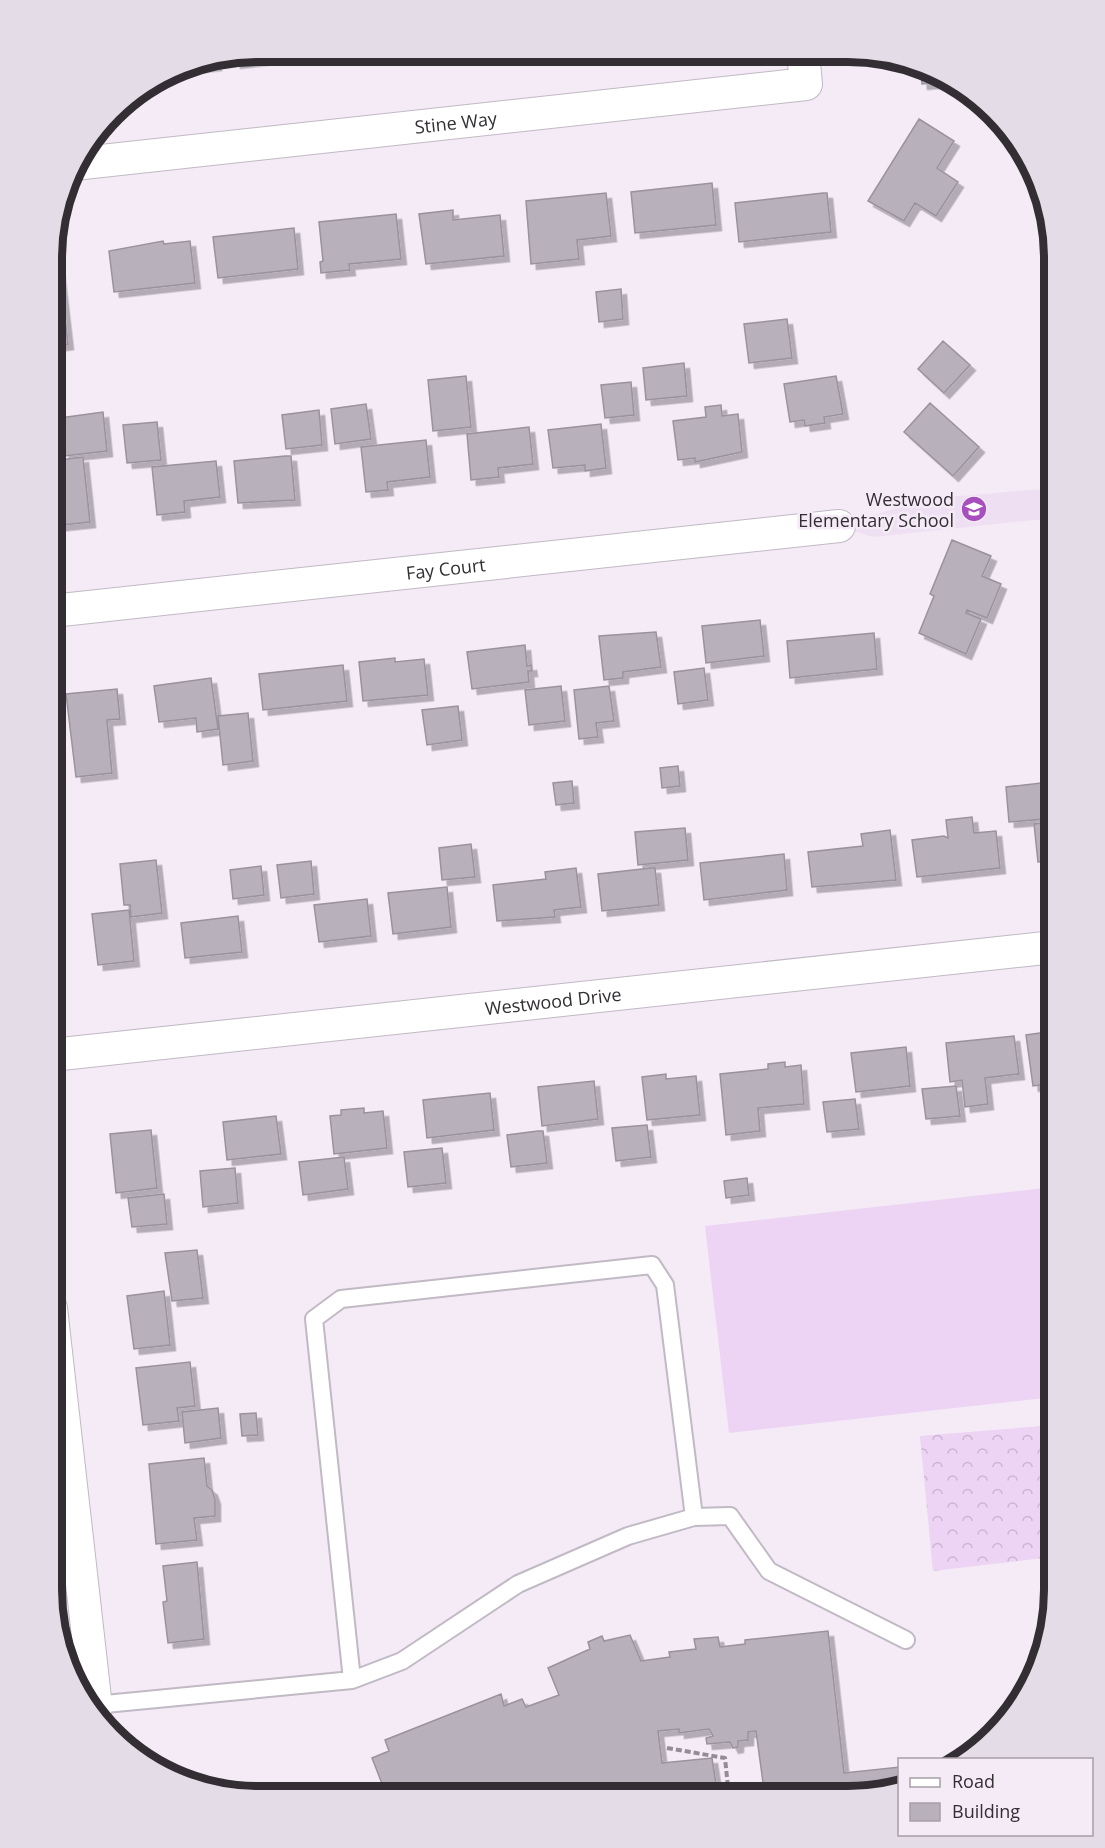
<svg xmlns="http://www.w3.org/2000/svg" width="1105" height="1848" viewBox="0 0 1105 1848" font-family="'Open Sans',sans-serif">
<defs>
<pattern id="forest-crowns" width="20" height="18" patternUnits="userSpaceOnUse" patternTransform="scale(1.5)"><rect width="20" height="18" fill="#edd3f4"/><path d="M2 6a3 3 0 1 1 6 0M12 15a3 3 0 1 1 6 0" fill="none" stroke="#ccb5d2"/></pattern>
<filter id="shadow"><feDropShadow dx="5.5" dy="5.5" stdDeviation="0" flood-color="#0004"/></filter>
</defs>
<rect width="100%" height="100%" fill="#f4ebf6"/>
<path fill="#eee0f2" d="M 1054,488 L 1054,518 L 873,537 L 839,526 L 925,499 Z"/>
<path fill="url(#forest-crowns)" d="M 1041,1426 L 1052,1557 L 933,1571 L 920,1436 Z"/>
<path fill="#edd3f4" d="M 1054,1187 L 1054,1397 L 729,1433 L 705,1226 Z"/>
<path fill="#b8b0ba" stroke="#9a929c" stroke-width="1.5" filter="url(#shadow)" d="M 258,51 L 267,51 L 268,59 L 235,63 L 234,56 Z
M 215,59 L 216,65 L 187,68 L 187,65 Z
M 921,72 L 944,82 L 922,84 Z
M 919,119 L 954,141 L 937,168 L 958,182 L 936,216 L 915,203 L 904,221 L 868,201 Z
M 712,183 L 716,225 L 635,233 L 631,192 Z
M 606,193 L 611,236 L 577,240 L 579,259 L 531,264 L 526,201 Z
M 823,193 L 827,193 L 831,232 L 739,242 L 735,203 Z
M 453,210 L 453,220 L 500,215 L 504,256 L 426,264 L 419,214 Z
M 396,214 L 401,259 L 349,264 L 350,270 L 321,273 L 320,262 L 323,261 L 319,222 Z
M 294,228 L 298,269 L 218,278 L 213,237 Z
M 163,241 L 164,244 L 190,241 L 195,283 L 114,292 L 109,251 Z
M 57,250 L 68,344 L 53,346 L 53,251 Z
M 621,289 L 623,319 L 599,322 L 596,292 Z
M 787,319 L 792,358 L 749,363 L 744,324 Z
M 943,341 L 970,365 L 944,393 L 918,369 Z
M 684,363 L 687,396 L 646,400 L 643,368 Z
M 466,376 L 471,427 L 433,431 L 428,380 Z
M 836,376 L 843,414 L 824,417 L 825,423 L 805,426 L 804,420 L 790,422 L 784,384 Z
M 631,382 L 634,415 L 605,418 L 601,385 Z
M 930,403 L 979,447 L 953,476 L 904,432 Z
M 366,404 L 371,439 L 335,444 L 331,409 Z
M 721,405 L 722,416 L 738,414 L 742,452 L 695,462 L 695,458 L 678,460 L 673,421 L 706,417 L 705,407 Z
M 319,410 L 322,445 L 286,449 L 282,415 Z
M 103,412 L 107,451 L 64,456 L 60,418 Z
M 157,422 L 161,460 L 127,463 L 123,425 Z
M 601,424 L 606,468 L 585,471 L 585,465 L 553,468 L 548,430 Z
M 529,427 L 533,464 L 498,468 L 499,477 L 471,480 L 467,434 Z
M 426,440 L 430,477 L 387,482 L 388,490 L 366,492 L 361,447 Z
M 285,456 L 291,456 L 295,500 L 238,503 L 234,461 Z
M 83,457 L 90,522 L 53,526 L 52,461 Z
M 216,461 L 220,497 L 184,501 L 185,512 L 157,515 L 152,467 Z
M 952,540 L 991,556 L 982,576 L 1001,584 L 987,618 L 967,610 L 966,613 L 981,619 L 966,654 L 919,633 L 934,596 L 930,594 Z
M 760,620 L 764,656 L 706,663 L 702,626 Z
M 656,632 L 661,667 L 623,672 L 623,678 L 604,680 L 599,636 Z
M 874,633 L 877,669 L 790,678 L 787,641 Z
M 525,645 L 527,666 L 531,665 L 532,671 L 528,671 L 529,682 L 472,689 L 467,652 Z
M 395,658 L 395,662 L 424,659 L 428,695 L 363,701 L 359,662 Z
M 343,665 L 347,701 L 263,710 L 259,674 Z
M 704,668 L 708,700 L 678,704 L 674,672 Z
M 211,678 L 218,729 L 197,732 L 196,718 L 159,722 L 154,686 Z
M 561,686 L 565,721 L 529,725 L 525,690 Z
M 609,686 L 614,721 L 596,723 L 598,737 L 579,739 L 574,690 Z
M 117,689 L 120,719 L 107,720 L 112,773 L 76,777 L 66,694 Z
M 458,706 L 462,740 L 427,745 L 422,710 Z
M 248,713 L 253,761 L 223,765 L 218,716 Z
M 678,766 L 680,786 L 662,788 L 660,768 Z
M 572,781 L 574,803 L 556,805 L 553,783 Z
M 1041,783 L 1045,819 L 1009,822 L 1006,787 Z
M 972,817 L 974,833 L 996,831 L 1000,868 L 917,877 L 912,840 L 944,836 L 948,838 L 946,820 Z
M 1054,822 L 1054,860 L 1038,862 L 1034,824 Z
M 685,828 L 688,860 L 638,865 L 635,832 Z
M 890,830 L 896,880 L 812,887 L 808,852 L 863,846 L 861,834 Z
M 471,844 L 475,877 L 442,880 L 439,848 Z
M 784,854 L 787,890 L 704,900 L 700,863 Z
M 156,860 L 162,913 L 131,917 L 130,905 L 124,905 L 120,864 Z
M 311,861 L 314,894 L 281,898 L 277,865 Z
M 261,866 L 264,895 L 233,899 L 230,870 Z
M 576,868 L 581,907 L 554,910 L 555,917 L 497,921 L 493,885 L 546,879 L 545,872 Z
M 651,868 L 655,868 L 659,905 L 602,911 L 598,874 Z
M 447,887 L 451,927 L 393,934 L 388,893 Z
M 367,899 L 371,936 L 319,942 L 314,905 Z
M 129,910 L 134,961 L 98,965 L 92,914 Z
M 238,916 L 242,952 L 185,958 L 181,923 Z
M 1054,1031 L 1054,1083 L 1033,1086 L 1026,1035 Z
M 1014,1036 L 1019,1074 L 985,1078 L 988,1104 L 965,1107 L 962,1080 L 950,1082 L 946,1043 Z
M 906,1047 L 910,1086 L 856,1092 L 851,1053 Z
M 785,1062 L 785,1067 L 801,1065 L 804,1104 L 758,1108 L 760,1131 L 726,1135 L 720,1074 L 768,1069 L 768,1064 Z
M 666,1074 L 666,1079 L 696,1076 L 700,1115 L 647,1120 L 642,1077 Z
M 594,1081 L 598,1119 L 542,1126 L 538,1087 Z
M 956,1086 L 960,1116 L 926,1119 L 922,1089 Z
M 490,1093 L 494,1130 L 427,1138 L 423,1100 Z
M 855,1099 L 859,1129 L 827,1132 L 823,1102 Z
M 364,1108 L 364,1113 L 383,1111 L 387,1148 L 334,1154 L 330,1116 L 341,1115 L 341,1110 Z
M 276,1116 L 281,1154 L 227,1160 L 223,1122 Z
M 647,1125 L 651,1157 L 616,1161 L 612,1128 Z
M 151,1130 L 157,1188 L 116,1193 L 110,1134 Z
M 538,1131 L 543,1131 L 547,1163 L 511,1167 L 507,1135 Z
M 442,1148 L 446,1183 L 408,1187 L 404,1152 Z
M 344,1157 L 348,1189 L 303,1195 L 299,1162 Z
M 235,1168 L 238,1203 L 203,1207 L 200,1171 Z
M 747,1178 L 749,1195 L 726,1198 L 724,1181 Z
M 164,1194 L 167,1224 L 132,1227 L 128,1198 Z
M 197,1250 L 203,1298 L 172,1301 L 165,1253 Z
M 164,1291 L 170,1345 L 134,1349 L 127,1296 Z
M 190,1362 L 195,1406 L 177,1408 L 179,1421 L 143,1425 L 136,1368 Z
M 218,1408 L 221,1438 L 185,1443 L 182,1412 Z
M 256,1413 L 258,1435 L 242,1436 L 240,1414 Z
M 204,1458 L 207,1486 L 212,1490 L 215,1499 L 215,1516 L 194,1518 L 197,1540 L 156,1544 L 149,1464 Z
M 197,1562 L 204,1639 L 168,1643 L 163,1602 L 167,1601 L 163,1566 Z
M 828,1631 L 844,1773 L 900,1767 L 900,1787 L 847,1797 L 765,1797 L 756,1731 L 748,1732 L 748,1740 L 738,1741 L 738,1747 L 733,1748 L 730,1742 L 707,1744 L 706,1738 L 713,1736 L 709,1729 L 679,1733 L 679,1729 L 658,1731 L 662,1763 L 712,1758 L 718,1797 L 381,1796 L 386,1794 L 372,1758 L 389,1751 L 385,1740 L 501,1694 L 504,1706 L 522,1699 L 526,1707 L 559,1695 L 548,1668 L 590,1649 L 588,1642 L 602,1636 L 604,1641 L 630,1635 L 641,1661 L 670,1657 L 669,1652 L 696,1649 L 694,1639 L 718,1637 L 720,1647 L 745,1644 L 745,1640 Z"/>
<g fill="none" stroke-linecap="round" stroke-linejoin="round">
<g stroke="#c1b9c4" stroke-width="20">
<path id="service" d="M 352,1680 L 314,1319 L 341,1299 L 652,1265 L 665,1285 L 694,1517
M 95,1705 L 352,1680 L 402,1661 L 518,1584 L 628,1536 L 694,1517 L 730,1516 L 769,1571 L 906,1640"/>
</g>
<g stroke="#c1b9c4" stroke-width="34">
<g id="minor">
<path id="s1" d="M 74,164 L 806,84 L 803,53"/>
<path id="s2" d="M 52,611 L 839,526"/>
<path id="s3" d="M 52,1055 L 1054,947"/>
<path d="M 51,1308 L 96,1707"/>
</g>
</g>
<path stroke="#938c94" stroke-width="4" stroke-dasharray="6 3" stroke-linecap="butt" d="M 667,1748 L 725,1758 L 729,1797"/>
<use href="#service" stroke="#fff" stroke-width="16"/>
<use href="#minor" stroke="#fff" stroke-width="32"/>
</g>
<defs>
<g id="school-disc" transform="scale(1.35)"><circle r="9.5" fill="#a74fbc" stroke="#f4ebf6"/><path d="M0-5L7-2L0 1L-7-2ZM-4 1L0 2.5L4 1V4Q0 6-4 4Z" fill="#fff"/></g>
</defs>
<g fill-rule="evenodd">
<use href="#school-disc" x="974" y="509"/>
</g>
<g text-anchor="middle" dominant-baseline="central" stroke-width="5" stroke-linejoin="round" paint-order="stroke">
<g font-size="18" fill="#322e33" stroke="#f4ebf6">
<text stroke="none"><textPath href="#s1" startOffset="384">Stine Way</textPath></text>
<text stroke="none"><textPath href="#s2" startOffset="396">Fay Court</textPath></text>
<text stroke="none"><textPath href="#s3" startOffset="504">Westwood Drive</textPath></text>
</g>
<g font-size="18" fill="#322e33" stroke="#f4ebf6" text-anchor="end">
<text x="954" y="499">Westwood<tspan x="954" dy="21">Elementary School</tspan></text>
</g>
</g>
<path d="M0 0H1105V1848H0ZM258 62H848A196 196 0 0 1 1044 258V1590A196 196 0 0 1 848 1786H258A196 196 0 0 1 62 1590V258A196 196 0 0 1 258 62Z" fill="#e4dce6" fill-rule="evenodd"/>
<path fill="none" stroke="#322e33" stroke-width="8" d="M258 62H848A196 196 0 0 1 1044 258V1590A196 196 0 0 1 848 1786H258A196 196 0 0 1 62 1590V258A196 196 0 0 1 258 62Z"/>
<rect x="898" y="1758" width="195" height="78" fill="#f4ebf6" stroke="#a69fa8" stroke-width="1.5"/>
<rect x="910" y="1778" width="30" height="9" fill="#ffffff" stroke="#a69fa8" stroke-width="1.5"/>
<text x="952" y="1788" font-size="18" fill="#322e33">Road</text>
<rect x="910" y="1803" width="30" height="18" fill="#b8b0ba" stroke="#a69fa8" stroke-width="1.5"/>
<text x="952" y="1818" font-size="18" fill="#322e33">Building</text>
</svg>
